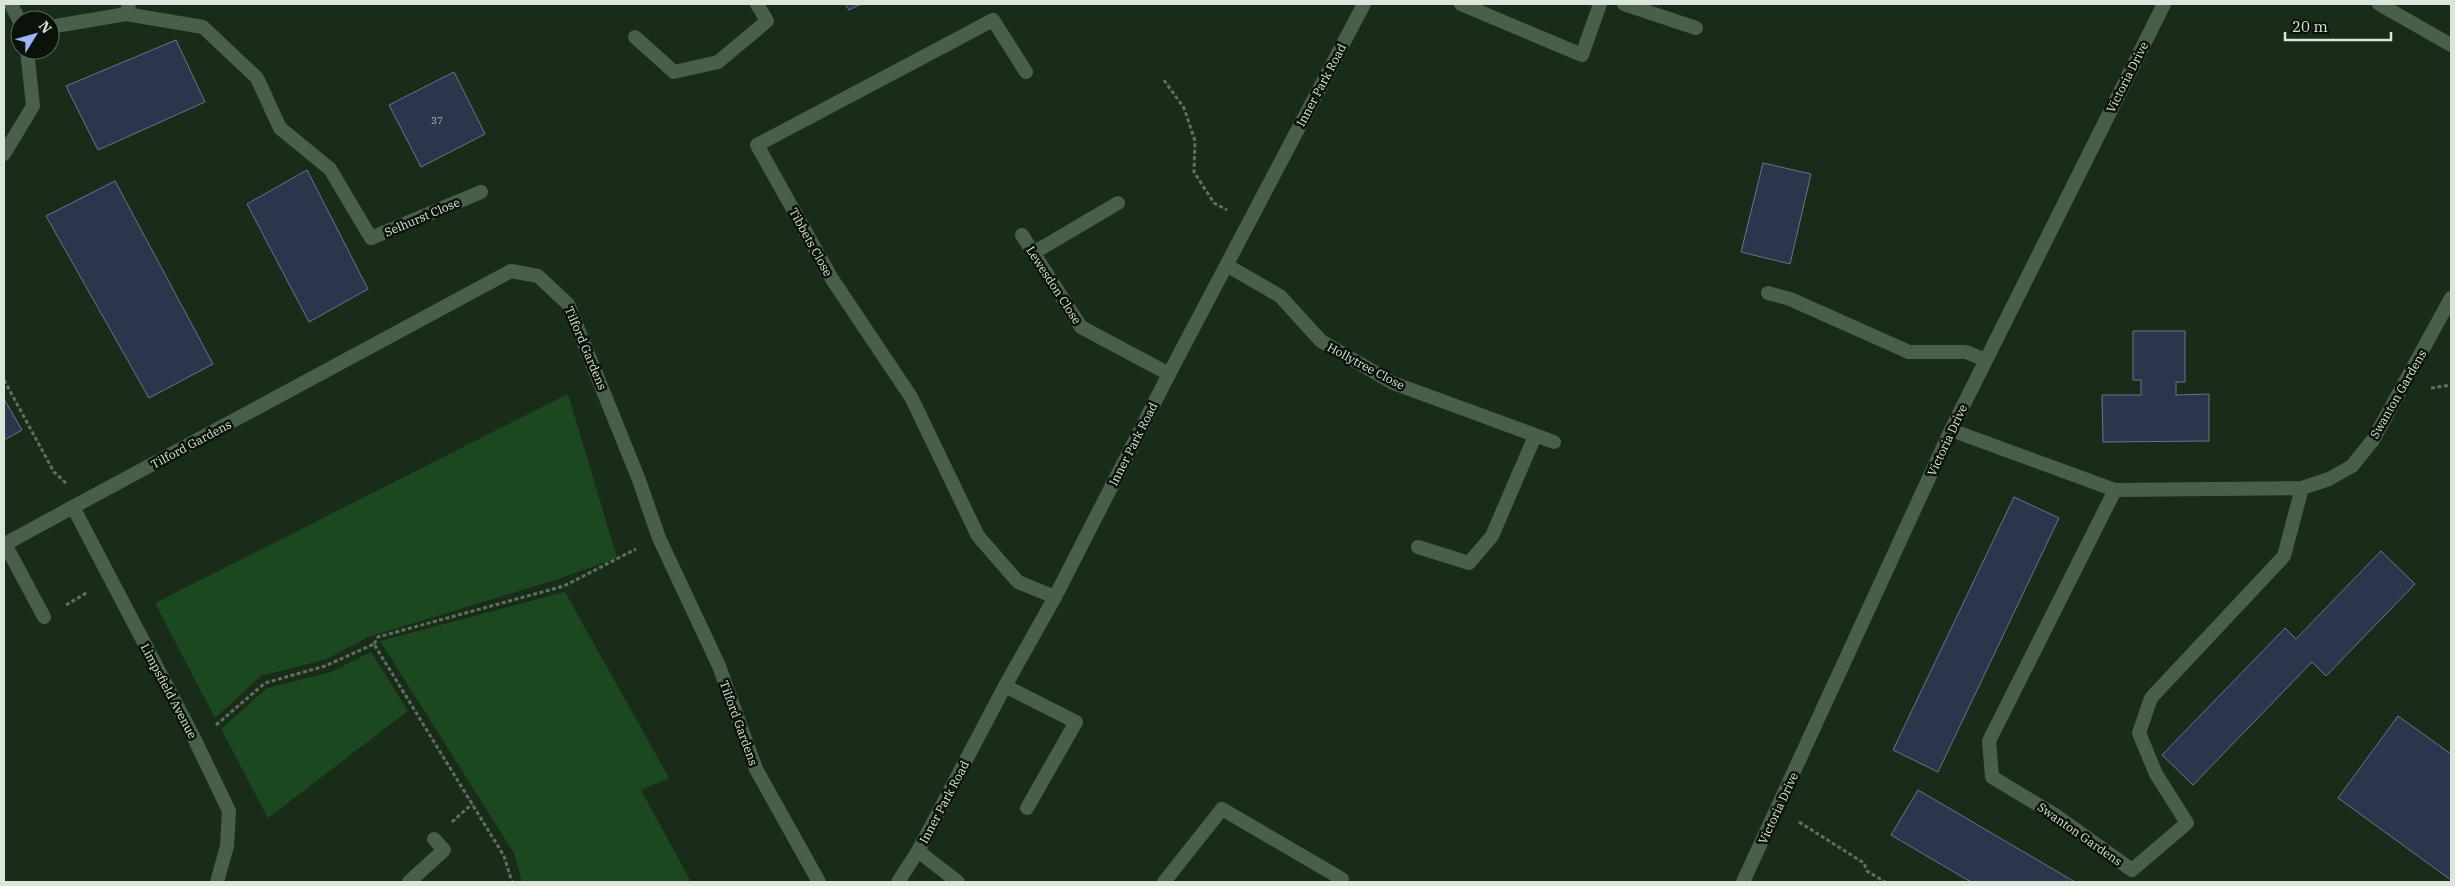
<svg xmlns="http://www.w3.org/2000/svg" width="2455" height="886" viewBox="0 0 2455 886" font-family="'IBM Plex Serif',serif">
<rect width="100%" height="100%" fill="#192c19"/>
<path fill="#1b481e" d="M 568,394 L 617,558 L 555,580 L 368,637 L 327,659 L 261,676 L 215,718 L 155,603 Z
M 565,592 L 669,778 L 641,790 L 691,882 L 522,882 L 514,853 L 380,641 Z
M 371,652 L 408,711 L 268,818 L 221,729 L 267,688 L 331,672 Z"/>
<path fill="#2c354b" stroke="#6a748e" d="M 845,4 L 861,4 L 849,10 Z
M 176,40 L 205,102 L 98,150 L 66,86 Z
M 454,72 L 485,134 L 421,167 L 389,105 Z
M 1763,163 L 1811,174 L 1790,264 L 1741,252 Z
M 307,170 L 368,289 L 309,322 L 247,204 Z
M 115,181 L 213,364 L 149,398 L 46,216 Z
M 2133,331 L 2185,331 L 2185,382 L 2176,382 L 2176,395 L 2209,394 L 2209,441 L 2103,442 L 2102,395 L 2141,395 L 2141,380 L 2133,380 Z
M 4,399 L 22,430 L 4,440 Z
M 2014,497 L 2059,518 L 1938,772 L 1893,750 Z
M 2381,551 L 2415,584 L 2326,676 L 2312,662 L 2193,785 L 2162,755 L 2285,628 L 2296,639 Z
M 2398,716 L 2451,754 L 2451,880 L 2338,798 Z
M 1918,790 L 2075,882 L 1971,882 L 1891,835 Z"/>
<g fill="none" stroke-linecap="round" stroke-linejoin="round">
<path stroke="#5f705f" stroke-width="3" stroke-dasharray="4 2.5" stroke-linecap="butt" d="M 1164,80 L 1184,108 L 1195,141 L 1194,172 L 1214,203 L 1227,210
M 4,380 L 54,472 L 66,483
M 2431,388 L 2451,385
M 66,605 L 88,592
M 374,644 L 378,637 L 564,586 L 636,549
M 216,725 L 265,683 L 325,666 L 374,644 L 504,856 L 512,882
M 452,822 L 472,804
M 1799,822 L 1864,863 L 1867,871 L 1885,882"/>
<path stroke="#4a5f4a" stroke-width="14" d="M 126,14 L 129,4
M 1033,253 L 1118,203
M 1418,547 L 1469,563 L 1492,536 L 1535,436
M 44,617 L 5,544 L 73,507
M 1005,686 L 1076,722 L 1027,808
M 409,882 L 444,850 L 434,839
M 1164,882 L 1222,809 L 1342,879"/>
<path stroke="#4a5f4a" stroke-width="14" d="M 11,4 L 20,22
M 1461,4 L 1582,55 L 1600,4
M 1624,4 L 1696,28
M 2379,4 L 2451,45
M 50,27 L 126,14 L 203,27 L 257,78 L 280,128 L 330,169 L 371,238 L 481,192
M 635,37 L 674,72 L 718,62 L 767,21 L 757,4
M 1026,72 L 993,20 L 757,145 L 832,279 L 911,397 L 978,536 L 1018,582 L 1055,597
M 4,154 L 33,106 L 27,50
M 1022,235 L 1081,327 L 1169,374
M 1228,266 L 1280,296 L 1321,341 L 1393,383 L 1554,442
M 1768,293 L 1790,299 L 1909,352 L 1966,352 L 1986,360
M 1951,430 L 2115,490 L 2302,488 L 2329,479 L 2352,466 L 2373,440 L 2451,298
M 2115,490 L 1989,741 L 1992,777 L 2055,815 L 2132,870 L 2187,823 L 2156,774 L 2139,733 L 2151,698 L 2284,556 L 2302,488
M 217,882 L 227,846 L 229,811 L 194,738 L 73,507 L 511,271 L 538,276 L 568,304 L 639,480 L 659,538 L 719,666 L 756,769 L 819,882
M 1743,882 L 1951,430 L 2164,4"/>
<path stroke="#4a5f4a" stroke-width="14" d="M 918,851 L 958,882
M 898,882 L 918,851 L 1005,686 L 1055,597 L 1169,374 L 1364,4"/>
</g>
<g text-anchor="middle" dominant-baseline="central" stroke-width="5" stroke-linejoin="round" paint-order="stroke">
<g font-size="10" fill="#aebab6">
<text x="437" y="120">37</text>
</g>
<g font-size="12" fill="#dae6da" stroke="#0a120a">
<text transform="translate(2127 77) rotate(-63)">Victoria Drive</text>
<text transform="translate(1321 85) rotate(-62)">Inner Park Road</text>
<text transform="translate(422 217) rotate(-23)">Selhurst Close</text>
<text transform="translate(811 242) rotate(61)">Tibbets Close</text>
<text transform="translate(1054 285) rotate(57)">Lewesdon Close</text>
<text transform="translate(586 348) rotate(67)">Tilford Gardens</text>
<text transform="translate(1366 366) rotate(28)">Hollytree Close</text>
<text transform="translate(2398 394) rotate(-60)">Swanton Gardens</text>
<text transform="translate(1947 440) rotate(-65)">Victoria Drive</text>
<text transform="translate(191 444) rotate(-28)">Tilford Gardens</text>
<text transform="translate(1133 444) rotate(-63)">Inner Park Road</text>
<text transform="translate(169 691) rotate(62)">Limpsfield Avenue</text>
<text transform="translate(739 723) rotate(70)">Tilford Gardens</text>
<text transform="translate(944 802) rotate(-62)">Inner Park Road</text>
<text transform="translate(1778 808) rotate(-65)">Victoria Drive</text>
<text transform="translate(2080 834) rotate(35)">Swanton Gardens</text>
</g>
</g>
<rect width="2455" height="886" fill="none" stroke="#dae6da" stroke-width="10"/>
<g transform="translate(35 35) rotate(53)"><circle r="24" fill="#0a120a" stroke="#5d675d"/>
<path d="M0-4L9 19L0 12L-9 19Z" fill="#9ab5fd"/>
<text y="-8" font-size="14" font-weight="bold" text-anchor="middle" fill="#dae6da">N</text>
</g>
<path d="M2285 32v8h106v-8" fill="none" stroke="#dae6da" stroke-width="2.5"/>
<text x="2292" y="32" font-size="15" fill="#dae6da" stroke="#0a120a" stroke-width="4" paint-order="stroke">20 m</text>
</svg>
